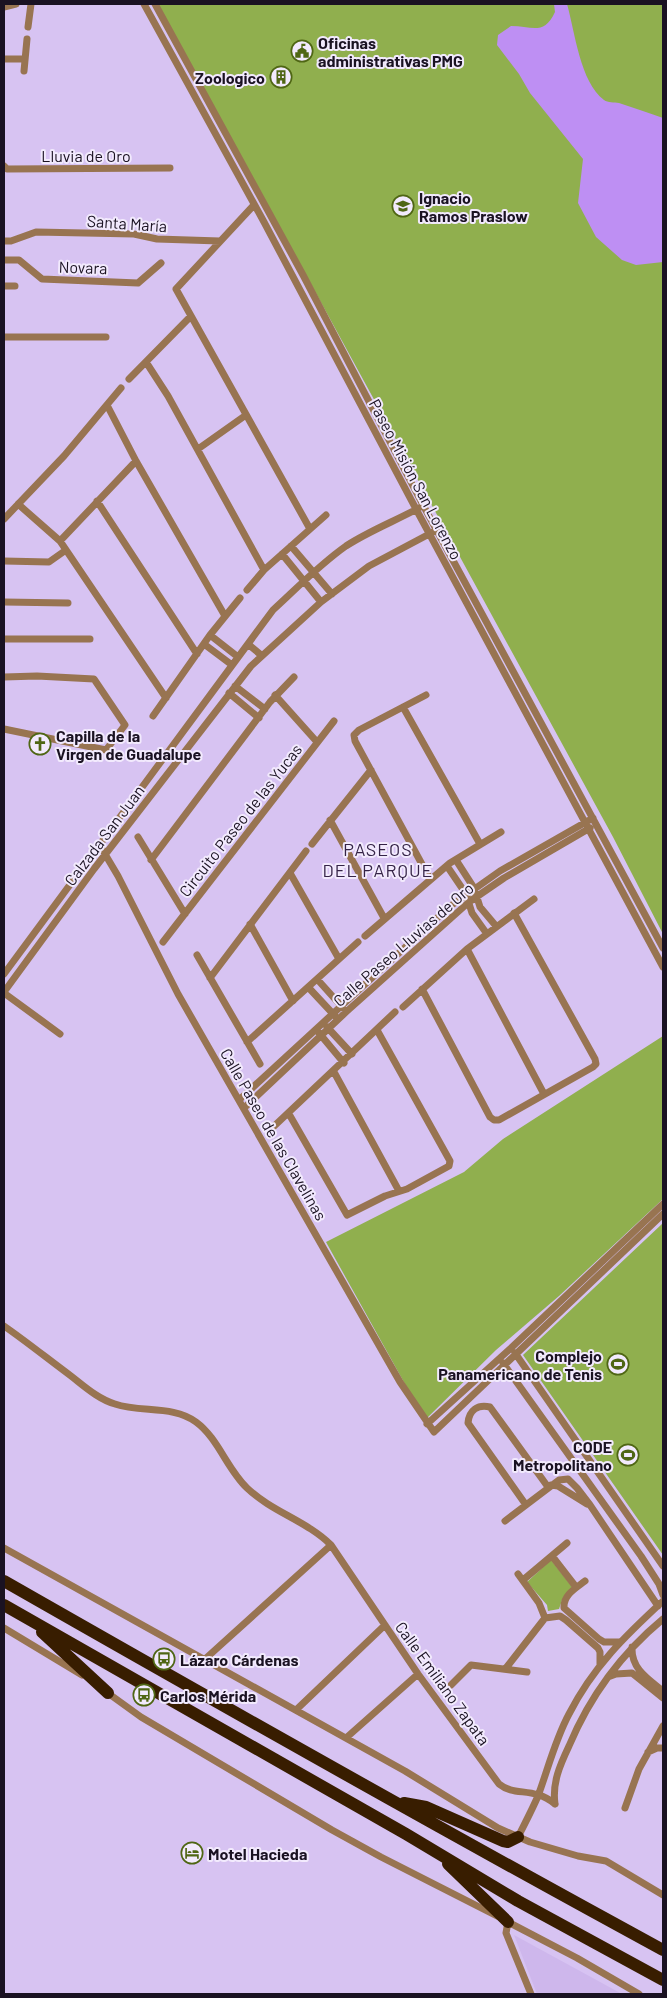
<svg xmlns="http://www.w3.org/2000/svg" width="667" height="1998" viewBox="0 0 667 1998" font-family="Barlow,sans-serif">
<rect width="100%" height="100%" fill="#d7c3f2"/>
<path fill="#ceb7ec" d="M 514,1935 L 622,1994 L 537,1994 Z"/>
<path fill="#90af4e" d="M 158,4 L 663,4 L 663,934 L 613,837 Z
M 663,1036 L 663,1199 L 559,1296 L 496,1350 L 425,1420 L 326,1242 L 464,1172 L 503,1139 Z
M 663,1223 L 663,1555 L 523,1355 Z
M 551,1560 L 573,1588 L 562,1600 L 559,1609 L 548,1611 L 547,1605 L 527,1582 Z"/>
<path fill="#be8ff3" d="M 554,4 L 567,4 C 575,32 580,82 604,100 C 608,103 614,102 619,103 C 634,108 649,113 663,118 L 663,262 L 636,265 L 622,260 L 596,237 L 578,203 L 583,159 L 530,93 L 519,74 L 497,45 L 498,35 L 511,26 C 532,26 544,36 555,12 Z"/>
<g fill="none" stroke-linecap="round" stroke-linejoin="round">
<path stroke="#987451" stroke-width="7" d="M 144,4 L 264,222 L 416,509 L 663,967
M 155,4 L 303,275 L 423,505 L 663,948
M 4,7 L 16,4
M 28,27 L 31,4
M 4,59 L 25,59
M 24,71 L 27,39
M 4,166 L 7,169 L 170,168
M 254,205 L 176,289 L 310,529
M 4,241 L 11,241 L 36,232 L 134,234 L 157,239 L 220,241
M 4,260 L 19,260 L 42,279 L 138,283 L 161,263
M 4,286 L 15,286
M 4,337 L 106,337
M 146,362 L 168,396 L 264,570
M 129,379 L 191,316
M 107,405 L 136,461 L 225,616
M 198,449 L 246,415
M 97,501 L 197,654
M 18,504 L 60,541 L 166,698
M 4,519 L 64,456 L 121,388
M 60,541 L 136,461
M 291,546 L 332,594
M 282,554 L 321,602
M 4,561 L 49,562 L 66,550
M 247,590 L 264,570 L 326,515
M 4,602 L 68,603
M 210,635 L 238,657
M 4,639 L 90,639
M 204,644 L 232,665
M 248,644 L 261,655
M 4,677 L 37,676 L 94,679 L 125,725 L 106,750 L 4,729
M 235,686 L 265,709
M 229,693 L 259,718
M 275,695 L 317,742
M 426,695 L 359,730 L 354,735 L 355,741 L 430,879
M 403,707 L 480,844
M 153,716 L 210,635 L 240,598
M 330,820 L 384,918
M 138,837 L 185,914
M 99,844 L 118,876 L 178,994 L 400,1382 L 434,1432 L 663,1214
M 312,844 L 371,770
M 151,860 L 270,702 L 294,677
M 456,860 L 474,888 L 480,907 L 496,926
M 447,866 L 466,894 L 472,913 L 487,934
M 290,873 L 339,959
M 250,924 L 293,1001
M 365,936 L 450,863 L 501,832
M 163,942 L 334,721
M 467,949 L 544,1094
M 197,955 L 260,1064
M 4,974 L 273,610 C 296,589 319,565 346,546 C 369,531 395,521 419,508
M 210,978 L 306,851
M 317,979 L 343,1008
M 308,987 L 335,1016
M 422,989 L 490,1117 L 494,1120 L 499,1120 L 593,1067 L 596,1064 L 595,1059 L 514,913
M 4,992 L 94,869 L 251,666 L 321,602 L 369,566 L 433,532
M 4,993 L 60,1034
M 403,1007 L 467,949 L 534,899
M 327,1027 L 352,1054
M 319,1033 L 344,1063
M 247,1042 L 358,942
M 334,1072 L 399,1191
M 239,1100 L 449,907 L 500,871 L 593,818
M 244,1108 L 346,1012 L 469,902 L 504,878 L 590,828
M 289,1114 L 347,1215 L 385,1196 L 407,1189 L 449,1166 L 450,1161 L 377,1030
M 270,1130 L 395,1012
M 4,1326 C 27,1342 48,1359 71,1376 C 84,1386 98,1399 115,1404 C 141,1413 173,1405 196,1422 C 218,1438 227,1469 247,1488 C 272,1512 307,1521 331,1545 L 418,1674 L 499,1784 C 515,1797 533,1786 555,1804
M 515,1353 L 663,1566
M 503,1363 L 641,1556 L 659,1584 L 663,1595
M 427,1424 L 511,1348 L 663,1204
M 551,1485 L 558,1486 L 587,1504
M 526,1505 L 468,1423 C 469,1410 478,1404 490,1407 L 548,1487
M 505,1521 L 559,1480 L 568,1479 L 577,1488 L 590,1505 L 658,1606
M 4,1548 L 405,1771 L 498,1828 L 530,1842 L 578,1856 L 606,1861 L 663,1895
M 552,1556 L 576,1587
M 518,1574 L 539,1603 L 545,1618
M 523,1580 L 567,1543
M 585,1581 C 576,1588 563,1595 564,1608 L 599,1639 L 604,1642 L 619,1642
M 545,1618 L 560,1616 L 566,1620 L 598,1648 L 600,1652 L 600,1665
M 4,1628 L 82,1675
M 632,1647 C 631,1669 648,1679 663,1691
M 204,1660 L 331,1545
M 506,1668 L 545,1618
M 608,1677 L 616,1674 L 632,1673 L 663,1698
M 451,1685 L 471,1665 L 527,1672
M 105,1691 L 141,1717 L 332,1830 L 381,1857 L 497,1916
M 296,1710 L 385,1625
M 346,1738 L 418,1674
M 648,1752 L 657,1748 L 663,1748
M 555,1804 C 552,1783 560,1765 569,1746 C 590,1696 622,1653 663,1619
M 625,1808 L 639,1769 L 663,1726
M 518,1837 C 525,1823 532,1810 538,1796 C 548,1769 555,1740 569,1714 C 593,1667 625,1636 663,1601
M 506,1921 L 577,1958 L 639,1994
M 508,1922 L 506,1933 L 531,1994"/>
<path stroke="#381d00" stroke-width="12" d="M 4,1581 C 223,1706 442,1830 663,1950
M 4,1605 L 406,1834 L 518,1901 L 663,1980
M 42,1632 L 108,1693
M 404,1803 L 426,1807 L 503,1841 L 508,1842 L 518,1837
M 448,1864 L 508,1922"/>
</g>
<defs>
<g id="civic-ring" transform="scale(1.125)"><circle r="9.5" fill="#f2eafd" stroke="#4f6614" stroke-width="1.5"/><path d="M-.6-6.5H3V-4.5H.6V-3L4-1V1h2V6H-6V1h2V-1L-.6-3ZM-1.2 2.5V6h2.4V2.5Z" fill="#4f6614"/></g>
<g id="building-ring" transform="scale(1.125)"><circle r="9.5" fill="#f2eafd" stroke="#4f6614" stroke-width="1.5"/><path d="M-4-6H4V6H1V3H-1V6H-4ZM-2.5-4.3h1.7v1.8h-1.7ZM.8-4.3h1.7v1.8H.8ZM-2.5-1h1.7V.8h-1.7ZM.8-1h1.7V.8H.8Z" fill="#4f6614"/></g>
<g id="school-ring" transform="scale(1.125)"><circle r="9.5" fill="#f2eafd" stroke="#4f6614" stroke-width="1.5"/><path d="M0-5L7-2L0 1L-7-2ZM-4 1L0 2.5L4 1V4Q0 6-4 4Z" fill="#4f6614"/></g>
<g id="church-ring" transform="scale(1.125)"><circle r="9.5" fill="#f2eafd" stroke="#4f6614" stroke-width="1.5"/><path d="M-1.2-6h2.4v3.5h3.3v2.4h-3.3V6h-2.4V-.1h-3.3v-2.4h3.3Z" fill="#4f6614"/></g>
<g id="stadium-ring" transform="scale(1.125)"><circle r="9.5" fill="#f2eafd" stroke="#4f6614" stroke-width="1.5"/><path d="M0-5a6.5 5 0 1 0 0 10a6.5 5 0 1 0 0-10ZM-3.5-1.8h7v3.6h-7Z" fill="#4f6614"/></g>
<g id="bus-ring" transform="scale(1.125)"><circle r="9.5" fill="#f2eafd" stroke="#4f6614" stroke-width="1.5"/><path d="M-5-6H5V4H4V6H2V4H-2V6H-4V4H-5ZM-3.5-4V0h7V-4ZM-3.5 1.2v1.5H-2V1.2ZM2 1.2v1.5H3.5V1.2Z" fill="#4f6614"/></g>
<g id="hotel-ring" transform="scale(1.125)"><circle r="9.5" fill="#f2eafd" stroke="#4f6614" stroke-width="1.5"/><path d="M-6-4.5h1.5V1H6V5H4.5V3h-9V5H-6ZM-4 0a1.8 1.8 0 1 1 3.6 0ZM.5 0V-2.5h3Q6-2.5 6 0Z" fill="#4f6614"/></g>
</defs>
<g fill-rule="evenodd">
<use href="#civic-ring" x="302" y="51"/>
<use href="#building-ring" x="281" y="77"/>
<use href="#school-ring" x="403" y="206"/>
<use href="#church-ring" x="40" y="744"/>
<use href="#stadium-ring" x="618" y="1364"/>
<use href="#stadium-ring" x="628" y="1455"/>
<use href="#bus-ring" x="164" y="1659"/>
<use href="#bus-ring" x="144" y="1695"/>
<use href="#hotel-ring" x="192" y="1853"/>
</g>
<g text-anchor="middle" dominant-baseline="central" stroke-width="4" stroke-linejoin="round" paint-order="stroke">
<g font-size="16" font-weight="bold" fill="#1a1222" stroke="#f2eafd" text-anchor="start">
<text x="318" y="42">Oficinas<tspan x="318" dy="18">administrativas PMG</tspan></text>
<text x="265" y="77" text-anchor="end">Zoologico</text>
<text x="419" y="197">Ignacio<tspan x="419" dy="18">Ramos Praslow</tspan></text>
<text x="56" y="735">Capilla de la<tspan x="56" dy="18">Virgen de Guadalupe</tspan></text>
<text x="602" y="1355" text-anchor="end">Complejo<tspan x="602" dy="18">Panamericano de Tenis</tspan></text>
<text x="612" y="1446" text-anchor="end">CODE<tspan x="612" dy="18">Metropolitano</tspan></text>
<text x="180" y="1659">Lázaro Cárdenas</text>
<text x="160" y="1695">Carlos Mérida</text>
<text x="208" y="1853">Motel Hacieda</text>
</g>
<g font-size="16" fill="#1a1222" stroke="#f2eafd">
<text x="86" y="155">Lluvia de Oro</text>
<text transform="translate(127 223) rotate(4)">Santa María</text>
<text transform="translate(83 267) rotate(2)">Novara</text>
<text transform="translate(416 479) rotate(62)">Paseo Misión San Lorenzo</text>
<text transform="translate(240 820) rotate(-52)">Circuito Paseo de las Yucas</text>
<text transform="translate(104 835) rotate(-53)">Calzada San Juan</text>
<text transform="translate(403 944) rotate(-41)">Calle Paseo Lluvias de Oro</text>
<text transform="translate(274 1134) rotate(60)">Calle Paseo de las Clavelinas</text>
<text transform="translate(443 1683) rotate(54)">Calle Emiliano Zapata</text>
</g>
<g font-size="18" letter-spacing="1" fill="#342347" stroke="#f2eafd">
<text x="378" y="849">PASEOS<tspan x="378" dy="21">DEL PARQUE</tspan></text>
</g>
</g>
<rect width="667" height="1998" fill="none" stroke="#1a1222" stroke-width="10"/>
</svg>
